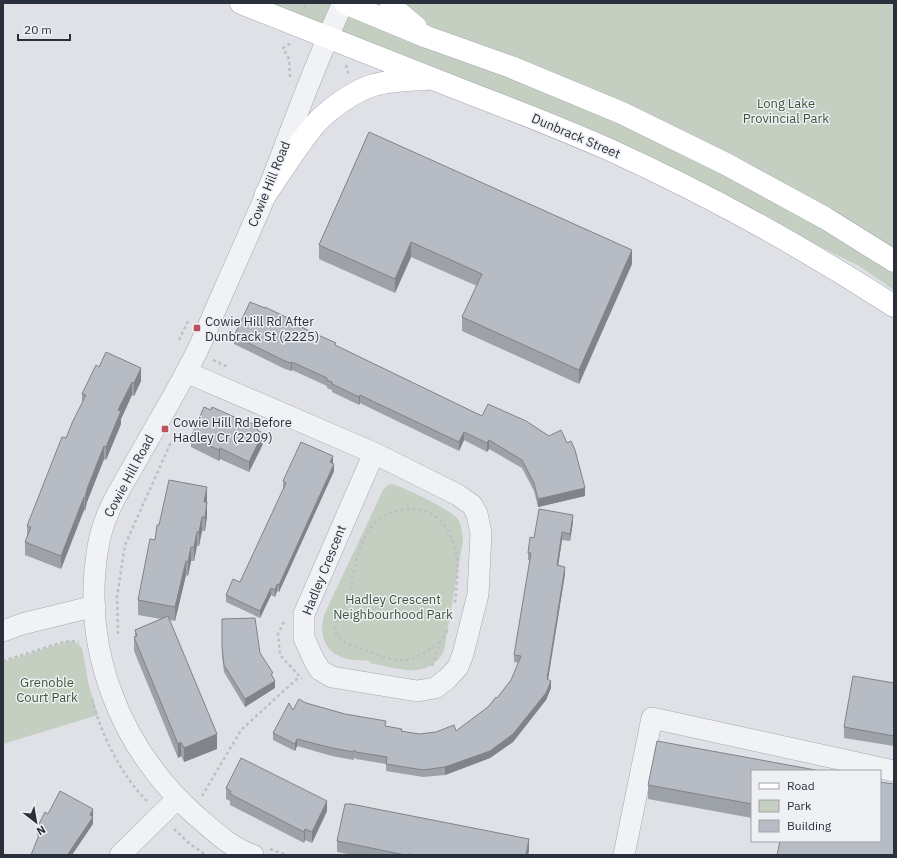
<svg xmlns="http://www.w3.org/2000/svg" width="897" height="858" viewBox="0 0 897 858" font-family="'IBM Plex Sans',sans-serif">
<rect width="100%" height="100%" fill="#dfe1e6"/>
<path fill="#c4cfc1" d="M 271,3 L 894,3 L 894,290 L 859,266 L 577,126 L 326,28 Z
M 392,484 C 404,487 451,510 458,519 C 462,526 462,533 463,540 L 444,651 C 428,681 397,668 370,663 L 370,661 C 361,660 355,661 347,659 C 324,653 319,635 324,615 L 383,490 L 388,485 Z
M 69,641 C 75,641 78,643 82,648 L 89,686 L 98,715 L 3,744 L 3,662 Z"/>
<g fill="none" stroke-linecap="round" stroke-linejoin="round">
<g stroke="#a5a8b0" stroke-width="22">
<path id="minor" d="M 186,372 L 374,453 L 458,495 L 472,505 L 477,514 L 481,533 L 478,594 L 463,654 L 458,667 L 447,679 L 435,688 L 417,691 L 332,677 L 320,670 L 314,660 L 304,638 L 304,614 L 374,453
M 3,631 L 22,624 L 95,606
M 120,855 L 177,799
M 253,855 C 230,848 212,829 194,814 C 119,746 81,648 98,547 C 103,515 119,491 135,463 C 154,429 174,396 192,361 C 204,339 213,314 224,290 C 238,258 253,225 267,192 C 292,129 314,65 343,3
M 624,855 L 652,718 L 894,771"/>
</g>
<g stroke="#a0a6b1" stroke-width="23">
<path id="major" d="M 241,3 C 318,34 396,64 474,95 C 519,112 564,130 608,149 C 707,194 803,247 894,306
M 345,3 L 427,37 L 511,67 L 622,113 L 726,164 L 825,218 L 894,261
M 391,3 L 398,12 L 416,27
M 266,194 C 281,172 295,149 312,128 C 324,112 355,90 374,85 C 391,80 409,80 426,79"/>
</g>
<path stroke="#bdbfc5" stroke-width="2.5" stroke-dasharray="3 3" stroke-linecap="butt" d="M 304,8 L 306,3
M 346,65 L 349,75
M 290,77 L 289,59 L 283,48 L 291,43
M 179,340 L 188,321
M 213,360 L 228,367
M 284,622 L 278,634 L 280,655 L 302,679
M 118,634 L 117,597 L 125,545 L 171,442
M 440,642 C 412,663 404,665 370,652 C 350,644 325,641 340,614 C 343,608 348,602 350,596 C 352,591 351,585 352,581 C 355,562 360,543 371,527 C 380,515 389,513 402,510 C 435,504 452,528 457,558 C 459,572 456,588 455,603
M 3,661 L 63,642 L 71,641 L 79,642
M 432,666 L 440,642 L 448,629
M 92,699 C 101,734 122,777 148,802
M 202,796 L 241,730 L 299,677
M 174,829 L 190,844 L 206,855
M 270,849 L 286,855"/>
<use href="#minor" stroke="#f1f2f5" stroke-width="21"/>
<use href="#major" stroke="#fff" stroke-width="22"/>
</g>
<path fill="#9da1a8" d="M 369,132 L 632,264 L 579,384 L 462,331 L 462,317 L 477,286 L 411,257 L 395,293 L 319,259 L 319,245 Z
M 265,308 L 294,322 L 336,346 L 585,496 L 538,507 L 534,491 L 522,468 L 489,449 L 487,452 L 464,440 L 459,451 L 366,406 L 360,403 L 359,405 L 332,392 L 332,390 L 327,388 L 327,386 L 292,370 L 291,371 L 285,369 L 234,344 L 234,336 Z
M 99,367 L 141,381 L 134,396 L 132,395 L 121,419 L 121,424 L 106,460 L 104,459 L 87,502 L 85,511 L 84,510 L 61,569 L 25,555 L 25,542 L 27,537 L 27,526 L 82,403 L 82,394 Z
M 211,410 L 258,431 L 263,444 L 249,472 L 220,459 L 219,461 L 191,447 L 191,437 Z
M 333,463 L 334,471 L 279,592 L 277,591 L 275,597 L 271,595 L 260,618 L 226,602 L 226,595 L 240,582 L 284,489 L 283,489 L 283,481 Z
M 207,501 L 207,516 L 205,531 L 202,531 L 199,546 L 197,546 L 194,561 L 191,561 L 188,576 L 186,575 L 175,621 L 170,620 L 217,749 L 184,762 L 181,756 L 178,758 L 134,651 L 134,637 L 135,637 L 135,630 L 161,619 L 138,615 L 138,600 L 159,525 Z
M 573,522 L 570,541 L 562,540 L 558,566 L 565,574 L 548,679 L 551,688 L 546,700 L 513,742 L 490,758 L 445,775 L 423,777 L 386,771 L 386,764 L 356,759 L 354,757 L 354,760 L 332,756 L 297,746 L 295,751 L 273,740 L 273,733 L 293,710 L 306,703 L 402,731 L 419,734 L 456,731 L 488,707 L 497,698 L 511,680 L 519,663 L 514,662 L 514,655 L 530,560 L 528,560 L 528,553 L 534,538 Z
M 222,619 L 260,653 L 273,677 L 275,688 L 245,707 L 224,672 L 222,655 Z
M 894,683 L 894,746 L 844,738 L 844,727 Z
M 752,771 L 752,818 L 648,799 L 648,785 Z
M 226,788 L 327,811 L 312,843 L 305,840 L 304,843 L 230,805 L 230,801 L 226,799 Z
M 93,809 L 93,824 L 38,836 L 37,835 L 37,828 L 48,814 Z
M 337,841 L 529,850 L 528,855 L 353,855 L 337,852 Z"/>
<path fill="#808388" d="M 411,242 L 411,257 L 395,293 L 395,279 Z
M 632,250 L 632,264 L 579,384 L 579,370 Z
M 292,362 L 292,370 L 291,371 L 291,363 Z
M 141,368 L 141,381 L 134,396 L 134,383 Z
M 132,382 L 132,395 L 121,419 L 121,424 L 106,460 L 106,447 L 118,410 Z
M 360,395 L 360,403 L 359,405 L 359,397 Z
M 464,432 L 464,440 L 459,451 L 459,442 Z
M 263,433 L 263,444 L 249,472 L 249,462 Z
M 489,440 L 489,449 L 487,452 L 487,443 Z
M 104,446 L 104,459 L 87,502 L 85,511 L 85,498 L 87,489 Z
M 220,448 L 220,459 L 219,461 L 219,450 Z
M 333,456 L 333,464 L 330,462 Z
M 334,464 L 334,471 L 279,592 L 279,585 Z
M 207,487 L 207,501 L 204,516 L 204,502 Z
M 585,488 L 585,496 L 538,507 L 538,499 Z
M 84,497 L 84,510 L 61,569 L 61,556 Z
M 207,502 L 207,516 L 205,531 L 205,517 Z
M 573,515 L 573,522 L 570,541 L 570,534 Z
M 202,517 L 202,531 L 199,546 L 199,532 Z
M 197,532 L 197,546 L 194,561 L 194,547 Z
M 562,532 L 562,540 L 557,573 L 557,565 Z
M 191,547 L 191,561 L 188,576 L 188,562 Z
M 186,561 L 186,575 L 175,621 L 175,607 Z
M 565,567 L 565,574 L 547,686 L 547,679 Z
M 277,584 L 277,591 L 275,597 L 275,590 Z
M 271,588 L 271,595 L 260,618 L 260,611 Z
M 275,681 L 275,688 L 245,707 L 245,699 Z
M 551,681 L 551,688 L 546,700 L 513,742 L 490,758 L 445,775 L 445,767 Z
M 217,734 L 217,749 L 184,762 L 184,748 Z
M 297,739 L 297,746 L 295,751 L 295,744 Z
M 181,742 L 181,756 L 178,758 L 178,744 Z
M 327,801 L 327,811 L 312,843 L 312,832 Z
M 93,809 L 93,824 L 72,855 L 68,855 L 68,854 Z
M 305,829 L 305,840 L 304,843 L 304,832 Z
M 529,839 L 529,850 L 528,855 L 526,855 Z"/>
<path fill="#b7bbc3" stroke="#808388" d="M 369,132 L 632,250 L 579,370 L 462,317 L 482,274 L 411,242 L 395,279 L 319,245 Z
M 250,302 L 265,308 L 265,307 L 294,321 L 293,322 L 307,330 L 336,343 L 335,345 L 482,416 L 488,404 L 526,421 L 549,436 L 561,430 L 567,443 L 571,441 L 575,450 L 585,488 L 538,499 L 534,483 L 522,460 L 489,440 L 487,443 L 464,432 L 459,442 L 366,398 L 360,395 L 359,397 L 332,384 L 332,382 L 327,380 L 327,378 L 292,362 L 291,363 L 285,361 L 234,336 Z
M 106,352 L 141,368 L 134,383 L 132,382 L 118,410 L 121,411 L 106,447 L 104,446 L 87,489 L 85,498 L 84,497 L 61,556 L 25,542 L 31,527 L 27,526 L 62,437 L 66,438 L 72,423 L 86,395 L 82,394 L 96,365 L 99,367 Z
M 204,407 L 211,410 L 212,407 L 241,420 L 242,419 L 258,426 L 257,430 L 263,433 L 249,462 L 220,448 L 219,450 L 191,437 Z
M 301,442 L 333,456 L 330,462 L 334,464 L 279,585 L 277,584 L 275,590 L 271,588 L 260,611 L 226,595 L 233,579 L 240,582 L 286,483 L 283,481 Z
M 169,480 L 207,487 L 204,502 L 207,502 L 205,517 L 202,517 L 199,532 L 197,532 L 194,547 L 191,547 L 188,562 L 186,561 L 175,607 L 138,600 L 150,539 L 155,540 L 157,525 L 159,525 Z
M 539,509 L 573,515 L 570,534 L 562,532 L 557,565 L 565,567 L 547,679 L 551,681 L 546,693 L 513,734 L 490,751 L 445,767 L 423,770 L 386,764 L 387,757 L 356,752 L 354,750 L 354,752 L 332,748 L 297,739 L 295,744 L 273,733 L 289,703 L 293,710 L 299,699 L 306,703 L 345,714 L 386,721 L 385,726 L 402,729 L 401,731 L 419,734 L 436,732 L 454,725 L 456,731 L 488,707 L 496,697 L 497,698 L 511,680 L 521,656 L 514,655 L 531,553 L 528,553 L 530,537 L 534,538 Z
M 168,616 L 217,734 L 184,748 L 181,742 L 178,744 L 134,637 L 137,636 L 135,630 Z
M 255,618 L 260,653 L 273,673 L 271,674 L 275,681 L 245,699 L 224,665 L 222,648 L 222,619 Z
M 853,676 L 894,683 L 894,736 L 844,727 Z
M 657,741 L 821,771 L 752,771 L 752,804 L 648,785 Z
M 241,758 L 327,801 L 312,832 L 305,829 L 304,832 L 230,794 L 231,791 L 226,788 Z
M 880,782 L 894,784 L 894,855 L 777,855 L 780,841 L 880,841 Z
M 60,791 L 93,809 L 90,815 L 93,817 L 68,854 L 71,855 L 31,855 L 41,830 L 37,828 L 45,812 L 48,814 Z
M 345,804 L 351,804 L 529,839 L 526,855 L 418,855 L 409,854 L 409,855 L 405,855 L 337,841 Z"/>
<g fill="#bd525c" stroke="#eef0f4" stroke-width="1.5">
<rect x="193" y="324" width="8" height="8" rx="2"/>
<rect x="161" y="425" width="8" height="8" rx="2"/>
</g>
<g text-anchor="middle" dominant-baseline="central" stroke-width="3" stroke-linejoin="round" paint-order="stroke">
<g font-size="13" fill="#3d5639" stroke="#eef0f4">
<text x="786" y="103">Long Lake<tspan x="786" dy="15">Provincial Park</tspan></text>
<text x="393" y="599">Hadley Crescent<tspan x="393" dy="15">Neighbourhood Park</tspan></text>
<text x="47" y="682">Grenoble<tspan x="47" dy="15">Court Park</tspan></text>
</g>
<g font-size="13" fill="#2a2f3c" stroke="#eef0f4">
<text transform="translate(576 136) rotate(23)">Dunbrack Street</text>
<text transform="translate(269 184) rotate(-68)">Cowie Hill Road</text>
<text transform="translate(129 476) rotate(-62)">Cowie Hill Road</text>
<text transform="translate(324 570) rotate(-68)">Hadley Crescent</text>
</g>
<g font-size="13" fill="#2a2f3c" stroke="#eef0f4" text-anchor="start">
<text x="205" y="321">Cowie Hill Rd After<tspan x="205" dy="15">Dunbrack St (2225)</tspan></text>
<text x="173" y="422">Cowie Hill Rd Before<tspan x="173" dy="15">Hadley Cr (2209)</tspan></text>
</g>
</g>
<rect width="897" height="858" fill="none" stroke="#2a2f3c" stroke-width="8"/>
<rect x="751" y="770" width="130" height="72" fill="#eef0f4" stroke="#a0a3aa"/>
<rect x="759" y="783" width="20" height="6" fill="#ffffff" stroke="#a0a3aa"/>
<text x="787" y="790" font-size="12" fill="#2a2f3c">Road</text>
<rect x="759" y="800" width="20" height="12" fill="#c4cfc1" stroke="#a0a3aa"/>
<text x="787" y="810" font-size="12" fill="#2a2f3c">Park</text>
<rect x="759" y="820" width="20" height="12" fill="#b7bbc3" stroke="#a0a3aa"/>
<text x="787" y="830" font-size="12" fill="#2a2f3c">Building</text>
<g transform="translate(36 822) rotate(149)" stroke="#eef0f4" stroke-width="3" paint-order="stroke">
<path d="M0-3L7 15L0 10L-7 15Z" fill="#2a2f3c"/>
<text y="-6" font-size="11" font-weight="bold" text-anchor="middle" fill="#2a2f3c">N</text>
</g>
<path d="M18 34v6h52v-6" fill="none" stroke="#2a2f3c" stroke-width="2"/>
<text x="24" y="34" font-size="12" fill="#2a2f3c" stroke="#eef0f4" stroke-width="3" paint-order="stroke">20 m</text>
</svg>
